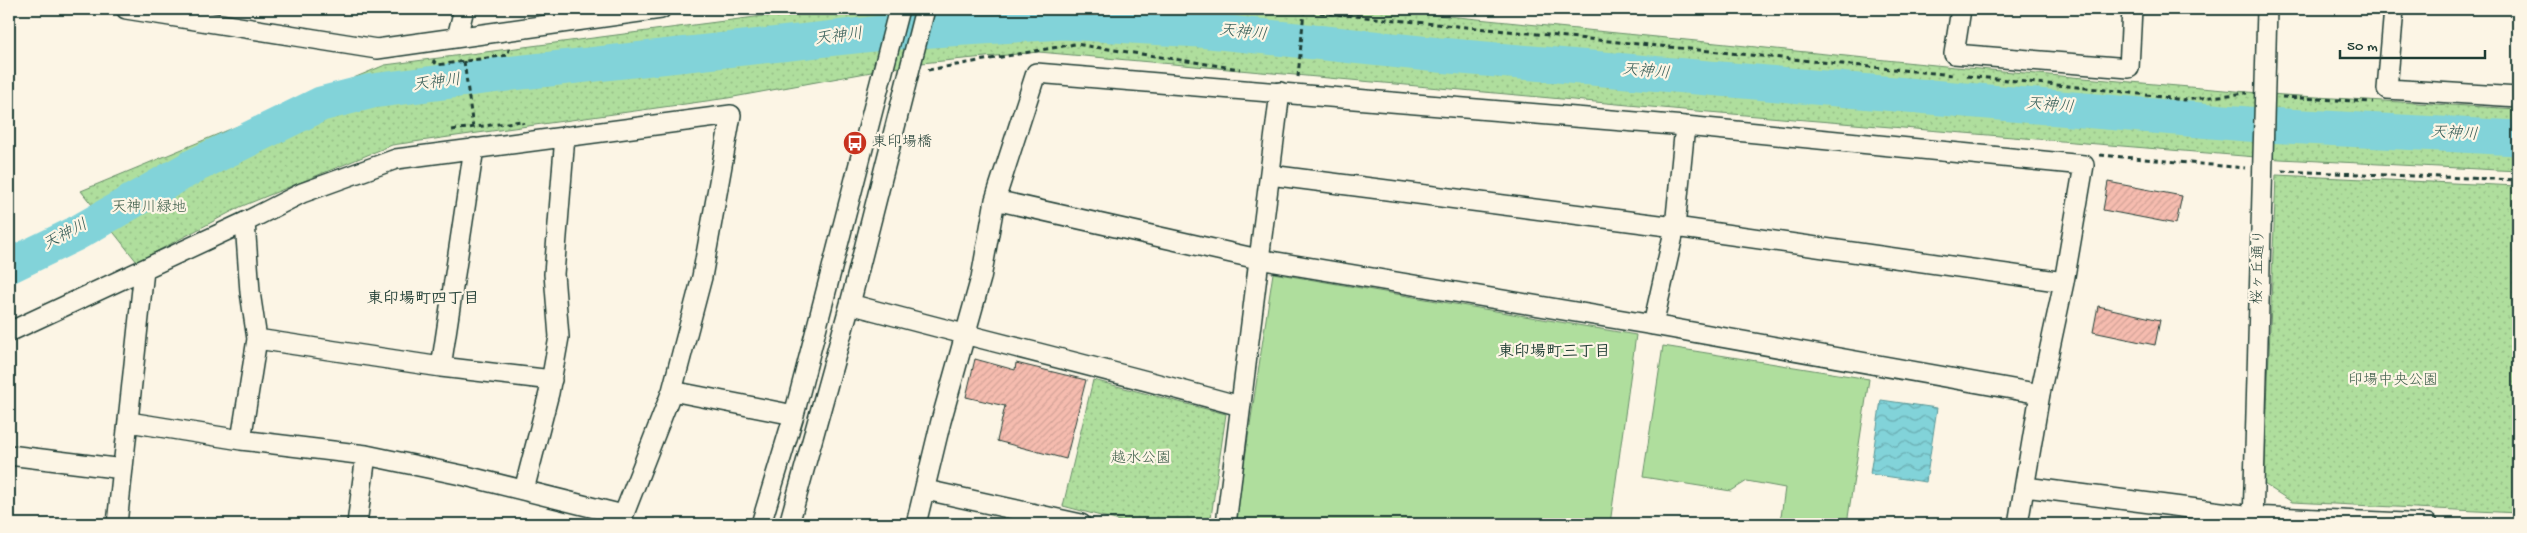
<svg xmlns="http://www.w3.org/2000/svg" width="2527" height="533" viewBox="0 0 2527 533" font-family="'Gochi Hand','Klee One',sans-serif">
<defs>
<pattern id="park-dots" width="8" height="8" patternUnits="userSpaceOnUse" patternTransform="scale(1.25)"><rect width="8" height="8" fill="#afde9d"/><path d="M2 2h.1M6 6h.1" fill="none" stroke="#96bf88" stroke-width="1.8" stroke-linecap="round"/></pattern>
<pattern id="water-waves" width="16" height="10" patternUnits="userSpaceOnUse" patternTransform="scale(1.25)"><rect width="16" height="10" fill="#82d3d9"/><path d="M0 5q4-4 8 0t8 0" fill="none" stroke="#6aacb1"/></pattern>
<pattern id="building-hatch" width="6" height="6" patternUnits="userSpaceOnUse" patternTransform="scale(1.25)"><rect width="6" height="6" fill="#f6bcaf"/><path d="M-1 1l2-2M0 6l6-6M5 7l2-2" fill="none" stroke="#d2a297"/></pattern>
</defs>
<rect width="100%" height="100%" fill="#fcf5e5"/>
<filter id="ink" filterUnits="userSpaceOnUse"><feTurbulence type="fractalNoise" baseFrequency=".02" numOctaves="2"/><feDisplacementMap in="SourceGraphic" scale="10" xChannelSelector="R" yChannelSelector="G"/><feConvolveMatrix kernelMatrix="1 2 1 2 8 2 1 2 1" color-interpolation-filters="sRGB"/></filter>
<g filter="url(#ink)">
<path fill="url(#park-dots)" stroke="#678e68" d="M 817,9 L 1378,9 L 1955,67 L 2283,95 L 2518,109 L 2518,171 L 2280,159 L 1684,110 L 1039,52 L 921,63 L 728,98 L 392,145 L 240,207 L 137,262 L 81,191 L 385,65 Z
M 2276,175 L 2518,186 L 2518,513 L 2292,502 L 2264,484 Z
M 1093,380 L 1226,414 L 1210,524 L 1131,524 L 1063,506 Z"/>
<path fill="#afde9d" stroke="#678e68" d="M 1273,273 L 1636,335 L 1610,524 L 1235,524 Z
M 1663,346 L 1869,379 L 1847,524 L 1780,524 L 1785,488 L 1747,481 L 1731,491 L 1643,477 Z"/>
<path fill="url(#water-waves)" stroke="#5a9797" d="M 1881,400 L 1937,408 L 1926,482 L 1870,474 Z"/>
<g fill="none" stroke-linecap="round" stroke-linejoin="round">
<path stroke="#82d3d9" stroke-width="35" d="M 9,266 L 75,234 L 194,166 L 321,104 L 372,91 L 514,73 L 882,33 L 1063,22 L 1200,30 L 1439,55 L 2247,124 L 2518,138"/>
</g>
<path fill="url(#building-hatch)" stroke="#1f3d34" d="M 2108,182 L 2182,196 L 2176,224 L 2103,210 Z
M 2098,306 L 2160,320 L 2155,345 L 2093,332 Z
M 975,359 L 1015,370 L 1016,363 L 1086,380 L 1066,459 L 997,441 L 1005,406 L 966,397 Z"/>
<g fill="none" stroke-linecap="round" stroke-linejoin="round">
<g stroke="#1f3d34" stroke-width="22">
<path id="minor" d="M 126,9 L 377,49 L 661,9
M 1961,9 L 1954,54 L 2129,68 L 2132,9
M 2394,9 L 2387,89 L 2518,97
M 457,37 L 464,9
M 1270,175 L 1675,227 L 2064,282
M 995,200 L 1258,259 L 1653,325 L 2040,394
M 850,304 C 979,339 1110,370 1240,406
M 1653,325 L 1675,227 L 1685,126
M 9,332 L 245,222 L 302,193 L 396,159 L 731,115 L 702,277 L 672,391 L 620,524
M 257,339 L 441,367 L 552,380
M 441,367 L 474,148
M 672,391 L 794,415
M 129,422 L 241,440 L 366,455 L 466,476 L 623,515
M 241,440 L 257,339 L 250,292 L 245,222
M 9,455 L 123,469
M 2025,487 L 2252,516 L 2427,524
M 524,490 L 549,393 L 559,337 L 554,274 L 565,136
M 926,490 L 1081,524
M 117,524 L 144,270
M 357,524 L 366,455
M 761,524 L 794,415 L 899,9
M 789,524 L 850,304 L 925,9
M 916,524 L 941,421 L 981,278 L 995,200 L 1036,73 L 1685,126 L 2084,165 L 2064,282 L 2040,394 L 2018,524
M 1226,524 L 1280,92
M 2253,524 L 2267,9"/>
</g>
<path stroke="#1f3d34" stroke-width="3" stroke-dasharray="5 4" stroke-linecap="butt" d="M 1284,9 L 1953,75
M 433,60 L 437,65 L 508,55 L 509,49
M 464,61 L 473,128
M 928,70 L 1075,44 L 1240,69
M 1967,76 L 2117,91 L 2184,100 L 2247,93
M 1298,77 L 1304,11
M 2282,97 L 2373,102
M 452,130 L 522,121 L 523,124
M 2100,155 L 2245,168
M 2282,171 L 2518,180"/>
<use href="#minor" stroke="#fcf5e5" stroke-width="19"/>
</g>
</g>
<defs>
<g id="bus-disc" transform="scale(1.25)"><circle r="9.5" fill="#c8321e" stroke="#fcf5e5"/><path d="M-5-6H5V4H4V6H2V4H-2V6H-4V4H-5ZM-3.5-4V0h7V-4ZM-3.5 1.2v1.5H-2V1.2ZM2 1.2v1.5H3.5V1.2Z" fill="#fff"/></g>
</defs>
<g fill-rule="evenodd">
<use href="#bus-disc" x="855" y="143"/>
</g>
<g text-anchor="middle" dominant-baseline="central" stroke-width="4.5" stroke-linejoin="round" paint-order="stroke">
<g font-size="15" fill="#1f3d34" stroke="#fcf5e5" text-anchor="start">
<text x="872" y="143">東印場橋</text>
</g>
<g font-size="15" fill="#3c5d49" stroke="#fcf5e5">
<text x="149" y="208">天神川緑地</text>
<text x="2393" y="381">印場中央公園</text>
<text x="1141" y="459">越水公園</text>
</g>
<g font-size="15" fill="#1f3d34" stroke="#fcf5e5">
<text transform="translate(2259 267) rotate(-88)">桜ヶ丘通り</text>
</g>
<g font-size="16" font-style="italic" fill="#335b55" stroke="#fcf5e5">
<text transform="translate(1243 34) rotate(6)">天神川</text>
<text transform="translate(839 38) rotate(-7)">天神川</text>
<text transform="translate(1646 73) rotate(5)">天神川</text>
<text transform="translate(437 84) rotate(-7)">天神川</text>
<text transform="translate(2050 107) rotate(5)">天神川</text>
<text transform="translate(2454 135) rotate(3)">天神川</text>
<text transform="translate(66 236) rotate(-28)">天神川</text>
</g>
<g font-size="16" font-weight="bold" fill="#1f3d34" stroke="#fcf5e5">
<text x="423" y="300">東印場町四丁目</text>
<text x="1554" y="353">東印場町三丁目</text>
</g>
</g>
<rect width="2527" height="533" fill="none" stroke="#fcf5e5" stroke-width="30"/>
<rect x="15" y="15" width="2497" height="503" fill="none" stroke="#1f3d34" stroke-width="2" filter="url(#ink)"/>
<path d="M2340 50v8h145v-8" fill="none" stroke="#1f3d34" stroke-width="2.5"/>
<text x="2347" y="50" font-size="15" fill="#1f3d34" stroke="#fcf5e5" stroke-width="4" paint-order="stroke">50 m</text>
</svg>
